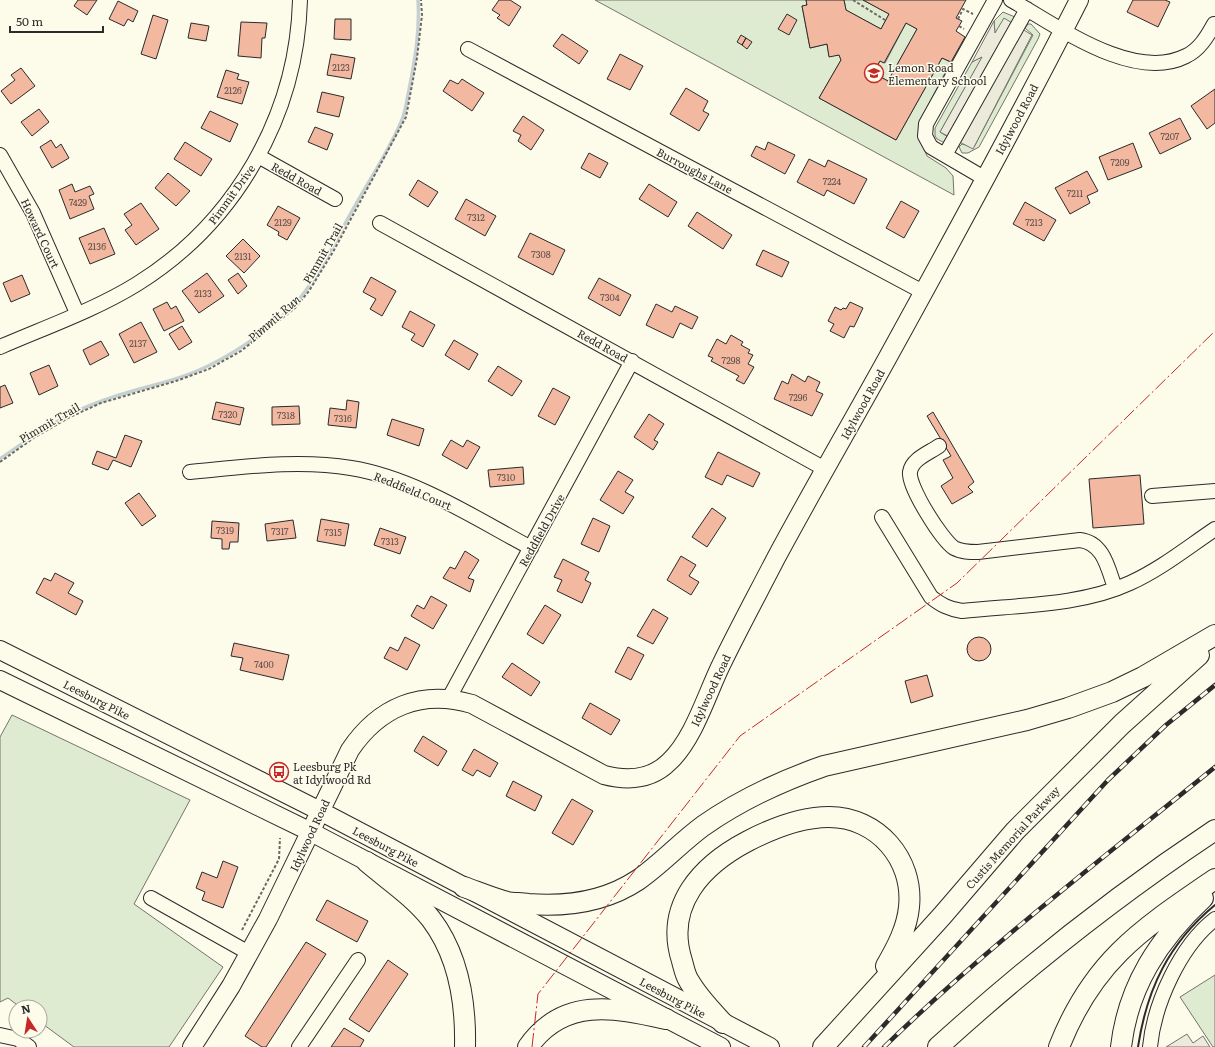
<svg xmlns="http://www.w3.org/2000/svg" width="1215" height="1047" viewBox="0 0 1215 1047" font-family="Literata,serif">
<rect width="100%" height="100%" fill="#fdfbea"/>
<path fill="#deebd1" stroke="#74746e" d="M 595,0 L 806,0 L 807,5 L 802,6 L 810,48 L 827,44 L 829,56 L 839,55 L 841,60 L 819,98 L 896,140 L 942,58 L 954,64 L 946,71 L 922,117 L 922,144 L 927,156 L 946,168 L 953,176 L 954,195 Z
M 844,0 L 863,0 L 889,14 L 881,29 L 846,10 Z
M 1003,12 L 1015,17 L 1012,23 L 995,34 L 994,21 Z
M 906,23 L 917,29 L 888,81 L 873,73 L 880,61 L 885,63 Z
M 1028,24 L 1031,24 L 1040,34 L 1038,39 L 979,147 L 968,153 L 962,153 L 959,147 L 962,144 L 974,147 L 1033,35 L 1025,28 Z
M 983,56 L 940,132 L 948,137 L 945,143 L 937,139 L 935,136 L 935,128 L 972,62 Z
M 12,715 L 190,800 L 134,904 L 223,967 L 169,1047 L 74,1047 L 40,1022 L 40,1007 L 20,1007 L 8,998 L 0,1002 L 0,737 Z
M 1215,975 L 1215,1047 L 1213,1047 L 1180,997 Z"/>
<path fill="#eceadb" stroke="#74746e" d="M 1004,18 L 1032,35 L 973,149 L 940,132 L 982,57 L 972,62 L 994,21 L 995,33 Z
M 1187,1034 L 1193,1043 L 1203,1036 L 1210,1047 L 1166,1047 Z"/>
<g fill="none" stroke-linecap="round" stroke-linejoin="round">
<path stroke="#c7d0d0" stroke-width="3.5" d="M 0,459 C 31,437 63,415 99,402 C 134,388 174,383 208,366 C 239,351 268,330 293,306 C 316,283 338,235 355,206 C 370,179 393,144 403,117 C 406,108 407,99 409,90 C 415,60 420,31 418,0"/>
</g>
<path fill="#f2b8a0" stroke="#2b2b2b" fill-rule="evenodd" d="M 78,0 L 97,0 L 87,15 L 74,6 Z
M 499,0 L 510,0 L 521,7 L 509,26 L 497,18 L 500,15 L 492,10 Z
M 806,0 L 844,0 L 846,10 L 881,29 L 889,14 L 863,0 L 966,0 L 956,18 L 962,21 L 956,31 L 965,37 L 951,62 L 942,58 L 896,140 L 819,98 L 841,60 L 839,55 L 829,57 L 827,44 L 810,48 L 802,6 L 807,5 ZM 906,23 L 917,29 L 888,81 L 873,73 L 880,61 L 884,63 Z
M 1133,0 L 1165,0 L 1170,2 L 1158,27 L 1127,12 Z
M 118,1 L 138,11 L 133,22 L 128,19 L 124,26 L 109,19 Z
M 787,14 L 797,20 L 789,35 L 778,29 Z
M 153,15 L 168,20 L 156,59 L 141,54 Z
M 335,19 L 351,19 L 351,40 L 334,39 Z
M 241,22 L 267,23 L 265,38 L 262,38 L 261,58 L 238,56 Z
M 191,23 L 209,26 L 206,41 L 188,38 Z
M 562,34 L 588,51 L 579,64 L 553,46 Z
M 741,35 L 746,38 L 742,45 L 737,42 Z
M 746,38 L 752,42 L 747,49 L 742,45 Z
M 331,54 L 355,58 L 351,79 L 327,75 Z
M 620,54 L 643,66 L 630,90 L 607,79 Z
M 21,68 L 35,86 L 11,104 L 1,91 L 15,80 L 11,75 Z
M 226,70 L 239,74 L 237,79 L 249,82 L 242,104 L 217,97 Z
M 462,79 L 484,93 L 472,111 L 443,91 L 450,80 L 458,84 Z
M 686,88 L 708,101 L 703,111 L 709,114 L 699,131 L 670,114 Z
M 1215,89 L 1215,123 L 1207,129 L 1191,106 Z
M 322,92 L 344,97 L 339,117 L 317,112 Z
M 39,109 L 49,122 L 32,136 L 21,122 Z
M 210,111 L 238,124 L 230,142 L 201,128 Z
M 523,116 L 544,130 L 531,150 L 518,141 L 521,135 L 513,131 Z
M 1180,118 L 1191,139 L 1160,154 L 1149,133 Z
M 315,127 L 333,134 L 327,150 L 308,142 Z
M 51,140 L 56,148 L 61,144 L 69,158 L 52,168 L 40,147 Z
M 185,142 L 212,159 L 201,176 L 174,159 Z
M 768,142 L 795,155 L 785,174 L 751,156 L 756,146 L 765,150 Z
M 1133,143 L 1142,167 L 1108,180 L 1099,157 Z
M 589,153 L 608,163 L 600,178 L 581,168 Z
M 809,159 L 825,167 L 828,160 L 867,179 L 854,204 L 827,190 L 824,196 L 797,182 Z
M 1087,171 L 1098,191 L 1087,196 L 1090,203 L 1070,214 L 1055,188 Z
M 168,173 L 190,191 L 176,206 L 155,188 Z
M 418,180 L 438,192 L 428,207 L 409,195 Z
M 72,184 L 75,192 L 90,186 L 94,194 L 89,196 L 94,209 L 70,219 L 59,190 Z
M 649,184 L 677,202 L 668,217 L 639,199 Z
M 466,199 L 496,216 L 485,236 L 455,219 Z
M 901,201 L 919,211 L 904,238 L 886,228 Z
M 1025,202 L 1056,220 L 1044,241 L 1013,224 Z
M 141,203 L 159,229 L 136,245 L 125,230 L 132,225 L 124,214 Z
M 278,206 L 300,218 L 287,240 L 278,235 L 279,232 L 267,225 Z
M 697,212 L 732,235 L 723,249 L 688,226 Z
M 104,228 L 115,254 L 90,264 L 79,238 Z
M 530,233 L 565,250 L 553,275 L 518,257 Z
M 243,239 L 260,256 L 244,273 L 226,256 Z
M 763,250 L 789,262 L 782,277 L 756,265 Z
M 207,273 L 224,296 L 199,313 L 182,291 Z
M 238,273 L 247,286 L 238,294 L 228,280 Z
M 22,275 L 30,294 L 11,302 L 3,283 Z
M 371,277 L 396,291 L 382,316 L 370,309 L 376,299 L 363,292 Z
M 599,278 L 631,295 L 620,316 L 588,298 Z
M 167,302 L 171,309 L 176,306 L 184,321 L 164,331 L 153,309 Z
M 850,302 L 863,308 L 854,327 L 850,326 L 844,338 L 830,331 L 834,324 L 828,321 L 835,307 L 841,310 L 843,308 L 846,309 Z
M 656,304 L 672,312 L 675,306 L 698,317 L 692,329 L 680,323 L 673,338 L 646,325 Z
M 410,311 L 435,325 L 423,347 L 411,340 L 415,334 L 402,327 Z
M 141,322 L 157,352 L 134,363 L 119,334 Z
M 182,326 L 192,342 L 179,350 L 169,334 Z
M 731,335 L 743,342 L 741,345 L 750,350 L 748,353 L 753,355 L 748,364 L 754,367 L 744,384 L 736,380 L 739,376 L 711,361 L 713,358 L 708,356 L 717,339 L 726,344 Z
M 454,340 L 478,354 L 469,370 L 445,355 Z
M 101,341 L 109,355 L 90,365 L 83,350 Z
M 49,365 L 58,386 L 39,395 L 30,373 Z
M 498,366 L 522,381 L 512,396 L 488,381 Z
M 792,374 L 805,382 L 808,376 L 820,382 L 816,391 L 823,394 L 812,416 L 774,399 L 782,381 L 788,384 Z
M 5,385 L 13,403 L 0,408 L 0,387 Z
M 553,388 L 570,397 L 555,425 L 538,416 Z
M 347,400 L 359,402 L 356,428 L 328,425 L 330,408 L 346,410 Z
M 216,402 L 244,408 L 240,425 L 212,419 Z
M 299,406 L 300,424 L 272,425 L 272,407 Z
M 933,412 L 974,482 L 968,487 L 973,492 L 952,504 L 941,486 L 953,478 L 943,460 L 951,456 L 927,416 Z
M 649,414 L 664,424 L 654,440 L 658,442 L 653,450 L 634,437 Z
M 392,419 L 424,429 L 419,446 L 387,435 Z
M 125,435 L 142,441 L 131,467 L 113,460 L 108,470 L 92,464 L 97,451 L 116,458 Z
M 451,440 L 463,447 L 467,440 L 480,447 L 467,469 L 442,455 Z
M 718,452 L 760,473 L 753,487 L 727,475 L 722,485 L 705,477 Z
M 523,467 L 524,484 L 490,487 L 488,470 Z
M 618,471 L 633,480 L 625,492 L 634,497 L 623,514 L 600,500 Z
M 1140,475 L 1144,524 L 1093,528 L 1089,479 Z
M 139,493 L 156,516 L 142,526 L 125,503 Z
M 712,508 L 726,518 L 707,547 L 692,537 Z
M 593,518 L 610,526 L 599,552 L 581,544 Z
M 321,519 L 349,524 L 345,546 L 317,541 Z
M 293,520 L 296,538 L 267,541 L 265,524 Z
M 212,521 L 239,523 L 238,542 L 230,542 L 229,549 L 222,549 L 222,539 L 211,538 Z
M 380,528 L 406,537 L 400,554 L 374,545 Z
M 465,551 L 479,560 L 468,578 L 474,580 L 470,592 L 443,578 L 450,567 L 455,569 Z
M 681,556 L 696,565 L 689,576 L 699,582 L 691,595 L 667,580 Z
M 563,559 L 589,572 L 585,580 L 591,583 L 582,603 L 557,591 L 562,580 L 554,577 Z
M 55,573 L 74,583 L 68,593 L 83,601 L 76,615 L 36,593 L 44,578 L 51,581 Z
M 431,596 L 447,605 L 433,629 L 411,616 L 417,605 L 424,609 Z
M 545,605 L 561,615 L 543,644 L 527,634 Z
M 653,609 L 668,618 L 653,644 L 637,636 Z
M 405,637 L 420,645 L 407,670 L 384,658 L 390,647 L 398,651 Z
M967 649a12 12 0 1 1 24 0a12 12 0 1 1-24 0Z
M 234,643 L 289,655 L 283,680 L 240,670 L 243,658 L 231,656 Z
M 628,647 L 644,655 L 631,680 L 615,672 Z
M 512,663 L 540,682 L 531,696 L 502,677 Z
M 927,675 L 933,696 L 911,703 L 905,681 Z
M 590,703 L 620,720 L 611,735 L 582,718 Z
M 423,736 L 447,751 L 438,766 L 414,751 Z
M 474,749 L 498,763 L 490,777 L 477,770 L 473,776 L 462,770 Z
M 513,781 L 542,796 L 535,811 L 506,796 Z
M 572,799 L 593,811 L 573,845 L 552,833 Z
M 223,861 L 238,867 L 223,908 L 202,900 L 205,892 L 196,888 L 202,872 L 217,878 Z
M 327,900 L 368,921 L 357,942 L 316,920 Z
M 306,942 L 326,954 L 266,1047 L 262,1047 L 245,1036 Z
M 388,960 L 408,974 L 369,1032 L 349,1019 Z
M 344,1028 L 364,1040 L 360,1047 L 331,1047 Z"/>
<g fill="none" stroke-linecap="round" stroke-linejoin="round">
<g stroke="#2b2b2b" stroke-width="16">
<path id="minor" d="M 1011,0 C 1056,25 1133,83 1186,56 C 1199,50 1207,37 1214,24
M 468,49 L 923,292
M 0,155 L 33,213 L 77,313
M 945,155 L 1027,9
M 258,156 L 335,199
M 984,178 L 931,147 L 925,136 L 926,124 L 995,0
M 380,223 L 825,469
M 0,347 C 46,327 95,310 137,284 C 235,223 297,116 300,0
M 939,446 C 929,453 912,459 910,472 C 908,487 942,540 954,548 C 961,552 970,552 978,552 L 1080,540 C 1104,543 1108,569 1115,588
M 190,472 C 243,467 298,459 351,468 C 414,478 475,518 531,548
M 1152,496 L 1215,491
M 882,517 L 931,597 C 941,605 949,609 962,611 C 1016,605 1081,606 1130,583 C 1161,569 1188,547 1215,529
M 449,698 L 632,361
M 151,898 L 249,953
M 0,1035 L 18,1039 L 29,1047
M 299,1047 L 358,960
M 1150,1047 C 1154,1004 1180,946 1215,919"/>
</g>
<g stroke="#2b2b2b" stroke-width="20">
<path id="major" d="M 0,650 L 320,811 L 770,1047
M 0,680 L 311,832 L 721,1047
M 192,1047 L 231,986 L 268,919 L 350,750 C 379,707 421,689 472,704 L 604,775 C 627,781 651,780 669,762 C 694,739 707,693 722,663 C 739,628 758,593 776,558 C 812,491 851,424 888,357 C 953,239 1018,120 1079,0"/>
</g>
<g stroke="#2b2b2b" stroke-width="22">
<path id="highway" d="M 367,862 C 388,880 414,897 431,919 C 459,956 466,1002 465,1047
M 464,887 C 478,892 492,898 507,902 C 513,903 521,903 528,904 C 566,907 605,902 638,880 C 661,864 680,843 703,826 C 740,800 781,781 824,766 L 1027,720 L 1068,708 L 1112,692 L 1143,677 L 1215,635
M 723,1023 C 711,1010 698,997 689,981 C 685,975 684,968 682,961 C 664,905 702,865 748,841 C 773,828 800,817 829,817 C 877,817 914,859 909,907 C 907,928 897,947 886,966
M 528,1047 C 563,997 614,1007 666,1019
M 823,1047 L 942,916 L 1015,831 L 1122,724 L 1199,655
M 938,1047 C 1025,968 1117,895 1215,830
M 1059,1047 C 1093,960 1142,929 1215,879
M 1121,1047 C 1128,986 1159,939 1203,898"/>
</g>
<path stroke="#6a6964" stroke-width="2" stroke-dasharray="3 2" stroke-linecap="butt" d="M 853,0 L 885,20
M 958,19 L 963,9 L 973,14
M 959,26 L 964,29
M 0,462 L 35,437 L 70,417 L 101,403 L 176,381 L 209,369 L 241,351 L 295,308 L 309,291 L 333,252 L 406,117 L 417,58 L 422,15 L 421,0
M 242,930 L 279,859 L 280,838"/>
<use href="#minor" stroke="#fdfbea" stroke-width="14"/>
<use href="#major" stroke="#fdfbea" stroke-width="18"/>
<use href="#highway" stroke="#fdfbea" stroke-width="20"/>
<g stroke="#2b2b2b" stroke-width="4.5">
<path id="rail" d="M 864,1047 L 1108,780 L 1166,725 L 1215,685
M 884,1047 C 988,946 1103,858 1215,767"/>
</g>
<use href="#rail" stroke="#fdfbea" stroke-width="3" stroke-dasharray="9" stroke-linecap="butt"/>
<path stroke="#2b2b2b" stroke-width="2" d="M 1138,1047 C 1147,988 1169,943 1215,905"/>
<path stroke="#c62828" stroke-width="1" stroke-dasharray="14 3 2 3" stroke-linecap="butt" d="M 532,1047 L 538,994 L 740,736 L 957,583 L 1215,331"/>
</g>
<defs>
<g id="school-ring" transform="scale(1)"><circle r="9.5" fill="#fdfbea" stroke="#c62828" stroke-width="1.5"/><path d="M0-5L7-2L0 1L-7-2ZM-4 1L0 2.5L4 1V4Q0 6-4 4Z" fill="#c62828"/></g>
<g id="bus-ring" transform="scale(1)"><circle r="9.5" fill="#fdfbea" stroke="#c62828" stroke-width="1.5"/><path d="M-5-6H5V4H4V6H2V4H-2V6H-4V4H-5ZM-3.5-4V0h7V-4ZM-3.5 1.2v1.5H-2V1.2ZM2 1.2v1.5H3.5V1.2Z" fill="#c62828"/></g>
</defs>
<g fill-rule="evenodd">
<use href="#school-ring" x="874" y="73"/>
<use href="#bus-ring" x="279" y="772"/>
</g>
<g text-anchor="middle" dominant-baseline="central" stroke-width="3" stroke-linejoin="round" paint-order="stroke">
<g font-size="9" fill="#5d4e48">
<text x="341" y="67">2123</text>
<text x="233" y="90">2126</text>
<text x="1170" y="136">7207</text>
<text x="1120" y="162">7209</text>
<text x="832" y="181">7224</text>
<text x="1075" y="193">7211</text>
<text x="78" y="202">7429</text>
<text x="476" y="217">7312</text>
<text x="283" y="222">2129</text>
<text x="1034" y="222">7213</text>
<text x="97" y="246">2136</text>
<text x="541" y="254">7308</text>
<text x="243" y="256">2131</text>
<text x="203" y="293">2133</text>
<text x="610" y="297">7304</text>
<text x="138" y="343">2137</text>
<text x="731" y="360">7298</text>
<text x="798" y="397">7296</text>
<text x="228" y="414">7320</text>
<text x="286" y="415">7318</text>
<text x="343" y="418">7316</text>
<text x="506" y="477">7310</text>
<text x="225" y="530">7319</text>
<text x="280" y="531">7317</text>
<text x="333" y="532">7315</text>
<text x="390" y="541">7313</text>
<text x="264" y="664">7400</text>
</g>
<g font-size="11" fill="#2b2b2b" stroke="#fdfbea" text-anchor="start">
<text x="888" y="67">Lemon Road<tspan x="888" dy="13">Elementary School</tspan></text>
<text x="293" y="766">Leesburg Pk<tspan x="293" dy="13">at Idylwood Rd</tspan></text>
</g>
<g font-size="11" fill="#2b2b2b" stroke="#fdfbea">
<text transform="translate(1016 119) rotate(-62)">Idylwood Road</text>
<text transform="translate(695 170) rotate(28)">Burroughs Lane</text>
<text transform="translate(297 178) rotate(29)">Redd Road</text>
<text transform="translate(231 194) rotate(-54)">Pimmit Drive</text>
<text transform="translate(41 233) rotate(65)">Howard Court</text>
<text transform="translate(322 253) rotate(-60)">Pimmit Trail</text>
<text transform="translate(603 345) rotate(29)">Redd Road</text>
<text transform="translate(862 404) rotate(-61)">Idylwood Road</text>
<text transform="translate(49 422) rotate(-30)">Pimmit Trail</text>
<text transform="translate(413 490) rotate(22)">Reddfield Court</text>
<text transform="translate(541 530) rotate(-61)">Reddfield Drive</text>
<text transform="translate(710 690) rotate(-65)">Idylwood Road</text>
<text transform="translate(97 699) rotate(27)">Leesburg Pike</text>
<text transform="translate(309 835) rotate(-65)">Idylwood Road</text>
<text transform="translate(1012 837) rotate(-48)">Custis Memorial Parkway</text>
<text transform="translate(386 846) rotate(28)">Leesburg Pike</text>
<text transform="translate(673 997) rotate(28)">Leesburg Pike</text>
</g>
<g font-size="12" font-style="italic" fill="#2b2b2b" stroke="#fdfbea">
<text transform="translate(274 318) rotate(-41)">Pimmit Run</text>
</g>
</g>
<g transform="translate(28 1019) rotate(348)"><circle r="19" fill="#fdfbea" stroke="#a9a89e"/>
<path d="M0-3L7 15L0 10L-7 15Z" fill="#c62828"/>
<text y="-6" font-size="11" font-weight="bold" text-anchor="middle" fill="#2b2b2b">N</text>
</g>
<path d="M10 26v6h93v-6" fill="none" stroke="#2b2b2b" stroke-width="2"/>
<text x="16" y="26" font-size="12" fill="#2b2b2b" stroke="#fdfbea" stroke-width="3" paint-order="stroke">50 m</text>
</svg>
